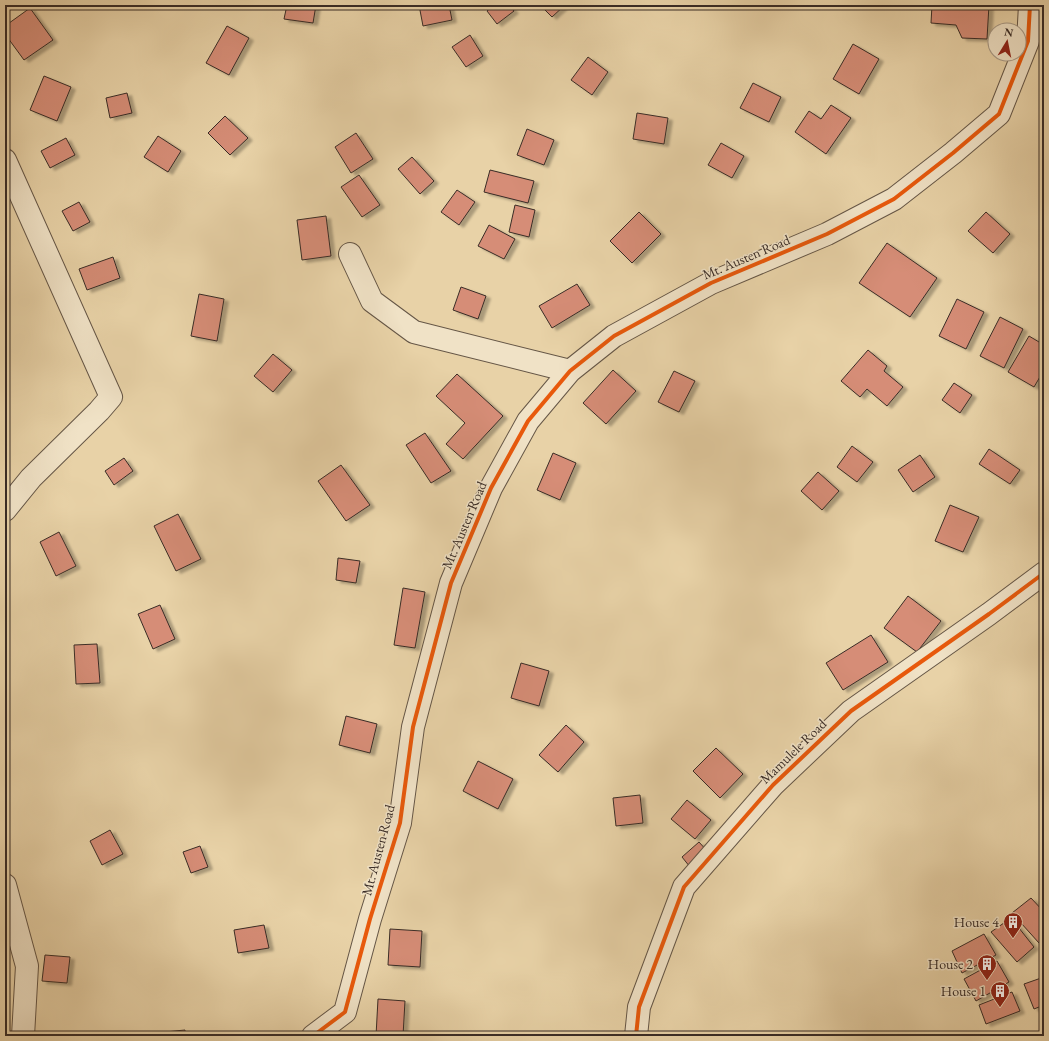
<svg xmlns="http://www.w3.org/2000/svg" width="1049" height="1041" viewBox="0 0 1049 1041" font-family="'EB Garamond',serif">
<defs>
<filter id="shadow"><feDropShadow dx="4.5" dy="2.5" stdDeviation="1" flood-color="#0004"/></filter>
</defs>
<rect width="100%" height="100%" fill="#e8d2a7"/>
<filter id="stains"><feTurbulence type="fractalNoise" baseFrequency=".005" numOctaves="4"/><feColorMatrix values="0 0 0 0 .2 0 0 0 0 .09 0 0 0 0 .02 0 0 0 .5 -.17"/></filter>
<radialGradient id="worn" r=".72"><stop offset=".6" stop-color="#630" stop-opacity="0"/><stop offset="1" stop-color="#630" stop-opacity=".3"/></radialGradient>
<path fill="#d68d77" stroke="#392c26" filter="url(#shadow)" d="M 287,5 L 316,5 L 313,23 L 284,19 Z
M 419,5 L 449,5 L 452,20 L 423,26 Z
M 494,5 L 509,5 L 514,11 L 497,24 L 487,11 Z
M 540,5 L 565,5 L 552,17 Z
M 932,5 L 989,5 L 987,39 L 962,38 L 956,25 L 931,23 Z
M 30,8 L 53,40 L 24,60 L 5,34 L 5,26 Z
M 227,26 L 249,38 L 229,75 L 206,63 Z
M 470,35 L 483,56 L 466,67 L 452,47 Z
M 853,44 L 879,59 L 859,94 L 833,79 Z
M 588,57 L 608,72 L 592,95 L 571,80 Z
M 44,76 L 71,87 L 57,121 L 30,110 Z
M 753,83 L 781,97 L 769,122 L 740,108 Z
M 127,93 L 132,113 L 110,118 L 106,98 Z
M 831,105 L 851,118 L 826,154 L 795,132 L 809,111 L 821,119 Z
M 637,113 L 668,118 L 664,144 L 633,139 Z
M 225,116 L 248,138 L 230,155 L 208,133 Z
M 527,129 L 554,140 L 544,165 L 517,155 Z
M 356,133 L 373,159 L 351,173 L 335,147 Z
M 158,136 L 181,151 L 168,172 L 144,157 Z
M 66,138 L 75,155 L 50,168 L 41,151 Z
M 721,143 L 744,156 L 732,178 L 708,165 Z
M 412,157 L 434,181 L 420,194 L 398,169 Z
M 490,170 L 534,181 L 528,203 L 484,192 Z
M 359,175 L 380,205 L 362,217 L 341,187 Z
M 457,190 L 475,202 L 459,225 L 441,212 Z
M 79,202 L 90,222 L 73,231 L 62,211 Z
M 515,205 L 535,210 L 529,237 L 509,232 Z
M 639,212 L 661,234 L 632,263 L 610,241 Z
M 986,212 L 1010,234 L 993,253 L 968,231 Z
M 326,216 L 331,256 L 302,260 L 297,220 Z
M 489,225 L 515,239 L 504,259 L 478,246 Z
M 887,243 L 937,278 L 910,317 L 859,283 Z
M 113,257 L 120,278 L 87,290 L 79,269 Z
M 577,284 L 590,305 L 552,328 L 539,306 Z
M 461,287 L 486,296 L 478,319 L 453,310 Z
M 199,294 L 224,299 L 217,341 L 191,336 Z
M 957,299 L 984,312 L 966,349 L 939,336 Z
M 1000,317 L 1023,329 L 1004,368 L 980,356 Z
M 1029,336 L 1044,345 L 1044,370 L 1034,387 L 1008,372 Z
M 868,350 L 887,366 L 884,371 L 903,387 L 887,406 L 867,389 L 860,397 L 841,381 Z
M 273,354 L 292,370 L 273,392 L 254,376 Z
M 613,370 L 636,391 L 606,424 L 583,403 Z
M 674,371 L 695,381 L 679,412 L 658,402 Z
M 457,374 L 503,416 L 463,459 L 446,444 L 465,423 L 436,396 Z
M 954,383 L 972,395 L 960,413 L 942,400 Z
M 425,433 L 451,471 L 431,483 L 406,445 Z
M 852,446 L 873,462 L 857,482 L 837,467 Z
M 989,449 L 1020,470 L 1010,484 L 979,464 Z
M 553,453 L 576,463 L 560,500 L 537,490 Z
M 920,455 L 935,477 L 913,492 L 898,470 Z
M 124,458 L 133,471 L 114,485 L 105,471 Z
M 341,465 L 370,505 L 346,521 L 318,481 Z
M 818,472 L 839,491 L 822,510 L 801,491 Z
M 950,505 L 979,517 L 963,552 L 935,541 Z
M 178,514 L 201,559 L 176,571 L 154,526 Z
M 59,532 L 76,566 L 56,576 L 40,542 Z
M 338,558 L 360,561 L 356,583 L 336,580 Z
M 403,588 L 425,592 L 415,648 L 394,645 Z
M 908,596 L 941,621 L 917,652 L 884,628 Z
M 160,605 L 175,639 L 153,649 L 138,614 Z
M 871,635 L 888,662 L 843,690 L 826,663 Z
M 97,644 L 100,683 L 76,684 L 74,645 Z
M 521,663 L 549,671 L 539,706 L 511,698 Z
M 346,716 L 377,724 L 370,753 L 339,745 Z
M 566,725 L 584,742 L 558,772 L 539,755 Z
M 716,748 L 743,774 L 720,798 L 693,771 Z
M 478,761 L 513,779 L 498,809 L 463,791 Z
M 640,795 L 643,823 L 616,826 L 613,798 Z
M 687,800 L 711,820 L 695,839 L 671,819 Z
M 110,830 L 123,854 L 102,865 L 90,841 Z
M 699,842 L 708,852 L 690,867 L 682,857 Z
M 200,846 L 208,867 L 191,873 L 183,852 Z
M 1031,898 L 1044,912 L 1044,939 L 1039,943 L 1012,913 Z
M 1011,918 L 1034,947 L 1017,962 L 991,932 Z
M 264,925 L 269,948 L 238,953 L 234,930 Z
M 390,929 L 422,931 L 420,967 L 388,965 Z
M 984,934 L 996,955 L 962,973 L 952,951 Z
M 45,955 L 70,957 L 67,983 L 42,981 Z
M 997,961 L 1009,982 L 976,1001 L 964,979 Z
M 1044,977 L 1044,1005 L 1034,1009 L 1024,984 Z
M 1012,992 L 1020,1011 L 986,1024 L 979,1005 Z
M 378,999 L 405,1001 L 403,1036 L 376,1036 Z
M 185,1030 L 185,1036 L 156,1036 L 155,1033 Z"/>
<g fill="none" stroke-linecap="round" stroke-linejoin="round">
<g stroke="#655646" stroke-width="24">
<path id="street" d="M 5,160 L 111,397 L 99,411 L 31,478 L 5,510
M 350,254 L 372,301 L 414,332 L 570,371
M 5,885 L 27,966 L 23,1036
M 313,1036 L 345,1012 L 370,919 L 400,823 L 413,727 L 451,583 L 491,488 L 528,421 L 570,371 L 614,336 L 711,283 L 827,234 L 894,199 L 953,153 L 999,114 L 1028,41 L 1030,5
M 636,1036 L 639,1007 L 684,887 L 773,785 L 851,711 L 989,614 L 1044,573"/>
</g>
<use href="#street" stroke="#f0e2c6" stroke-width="22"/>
<g stroke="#f0e2c6" stroke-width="6">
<path id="cycleway" d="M 313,1036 L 345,1012 L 370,919 L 400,823 L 413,727 L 451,583 L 491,488 L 528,421 L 570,371 L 614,336 L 711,283 L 827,234 L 894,199 L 953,153 L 999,114 L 1028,41 L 1030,5
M 636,1036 L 639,1007 L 684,887 L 773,785 L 851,711 L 989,614 L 1044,573"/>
</g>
<use href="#cycleway" stroke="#e8590c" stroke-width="4"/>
</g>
<defs>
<g id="building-pin" transform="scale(1)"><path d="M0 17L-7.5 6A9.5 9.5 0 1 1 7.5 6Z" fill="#8f2418" stroke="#f0e2c6"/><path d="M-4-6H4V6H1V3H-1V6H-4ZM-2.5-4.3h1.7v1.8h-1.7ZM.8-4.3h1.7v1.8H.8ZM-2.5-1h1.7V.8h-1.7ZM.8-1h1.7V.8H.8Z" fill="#fff"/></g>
</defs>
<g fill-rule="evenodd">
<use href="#building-pin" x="1013" y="922"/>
<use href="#building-pin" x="987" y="964"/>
<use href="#building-pin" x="1000" y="991"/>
</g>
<g text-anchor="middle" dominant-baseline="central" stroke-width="3" stroke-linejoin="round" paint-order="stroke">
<g font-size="14" fill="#392c26" stroke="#f0e2c6">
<text transform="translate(746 257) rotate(-23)">Mt. Austen Road</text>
<text transform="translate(464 525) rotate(-67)">Mt. Austen Road</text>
<text transform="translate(793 751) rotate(-44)">Mamulele Road</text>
<text transform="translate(378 850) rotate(-75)">Mt. Austen Road</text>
</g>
<g font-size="14" fill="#392c26" stroke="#f0e2c6" text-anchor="end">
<text x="999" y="922">House 4</text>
<text x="973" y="964">House 2</text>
<text x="986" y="991">House 1</text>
</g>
</g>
<rect width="1049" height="1041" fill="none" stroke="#e8d2a7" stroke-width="20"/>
<rect x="6" y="6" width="1037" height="1029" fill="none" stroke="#392c26" stroke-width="2"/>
<rect x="10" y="10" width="1029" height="1021" fill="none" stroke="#392c26"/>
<g transform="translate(1007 42) rotate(10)"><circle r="19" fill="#f0e2c6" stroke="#a79986"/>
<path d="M0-3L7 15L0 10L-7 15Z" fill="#8f2418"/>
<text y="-6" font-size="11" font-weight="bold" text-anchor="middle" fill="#392c26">N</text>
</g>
<rect width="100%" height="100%" filter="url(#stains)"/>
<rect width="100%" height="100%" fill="url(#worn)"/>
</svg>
